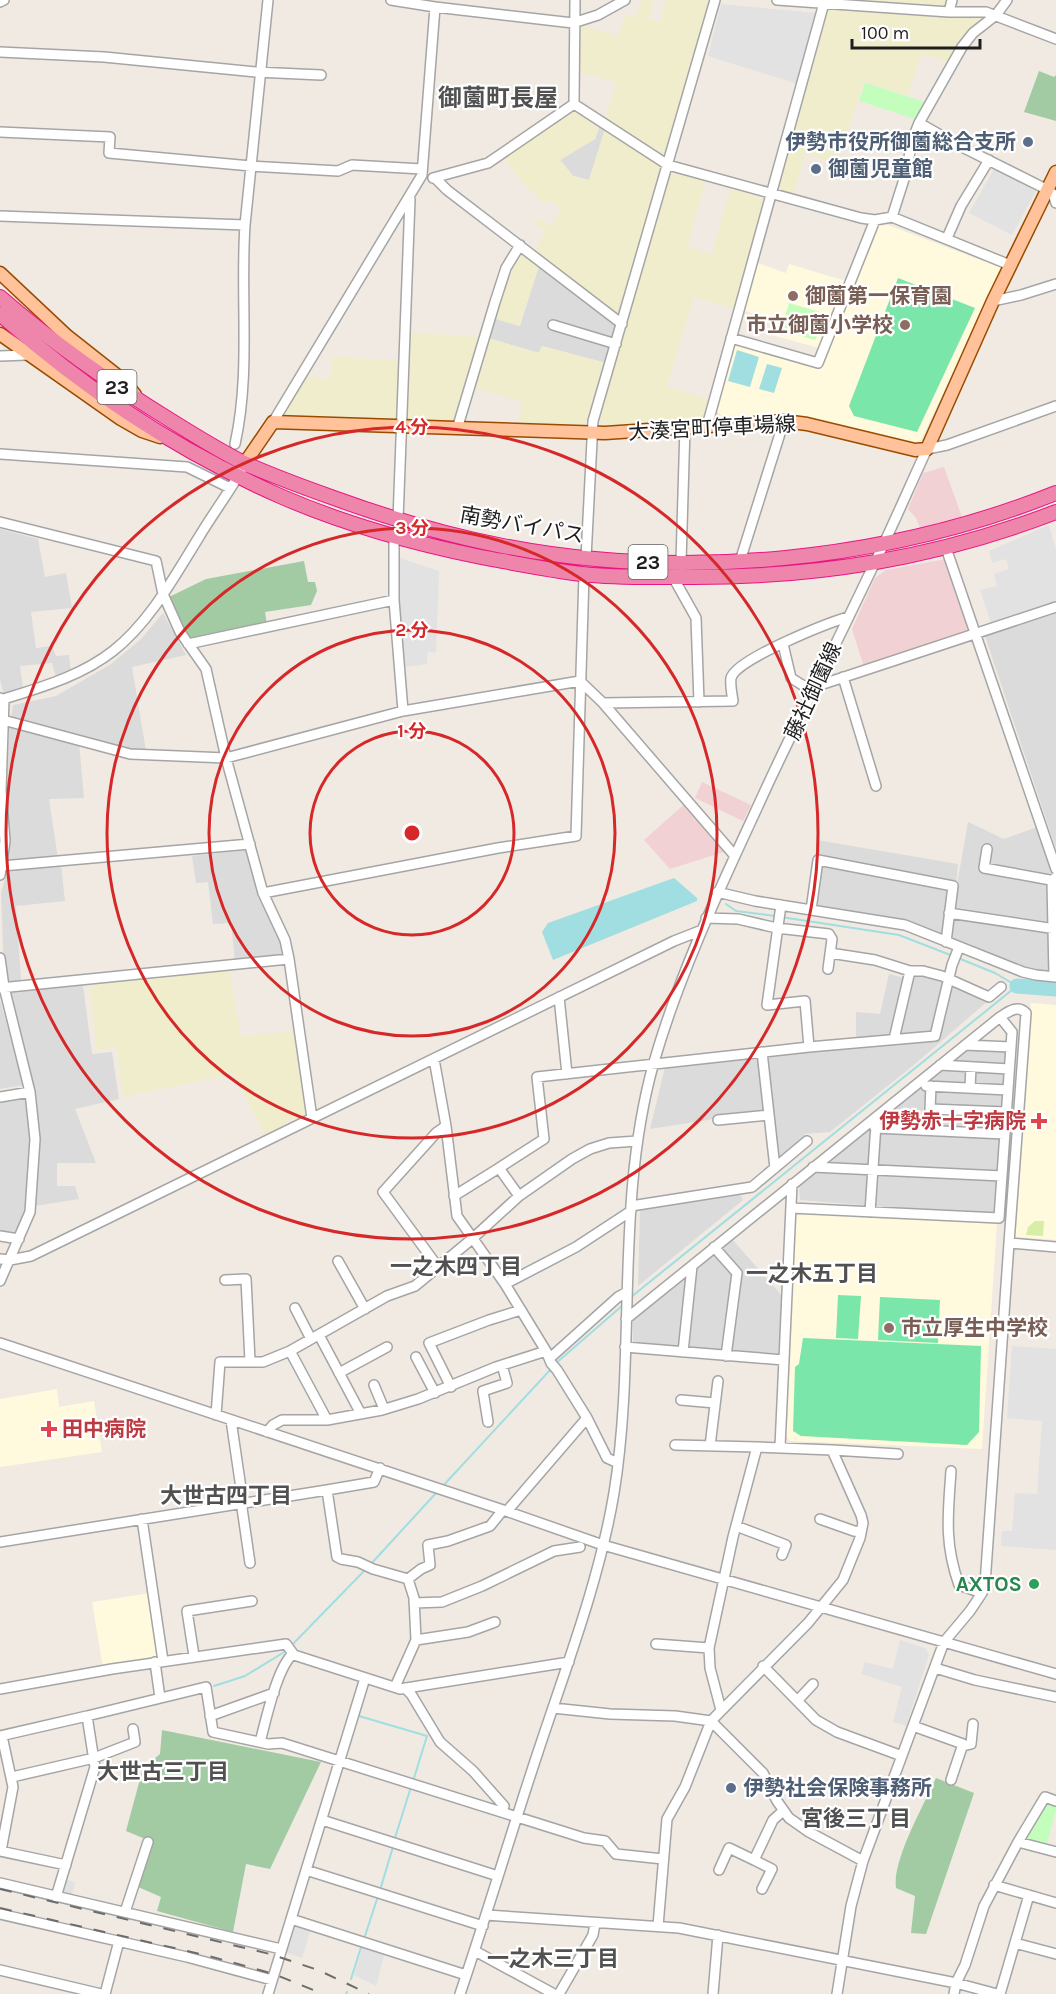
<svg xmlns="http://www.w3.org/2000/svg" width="1056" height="1994" viewBox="0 0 1056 1994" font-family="Karla,'Noto Sans JP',sans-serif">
<rect width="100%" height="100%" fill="#f0eae3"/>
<path fill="#dcdbdb" d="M 600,125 L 605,129 L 589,180 L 573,176 L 560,160 L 595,139 Z
M 539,266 L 617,323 L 606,363 L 542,346 L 539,353 L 488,338 L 493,318 L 520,326 Z
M 0,529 L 38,539 L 45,577 L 66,573 L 72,608 L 31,612 L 36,648 L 52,646 L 56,656 L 69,655 L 71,672 L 56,677 L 52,663 L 20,666 L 23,688 L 4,695 L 0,680 Z
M 163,613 L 186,655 L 132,667 L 146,751 L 132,750 L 11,717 L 13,705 L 56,696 L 111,664 L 141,639 Z
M 1056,613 L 1056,849 L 985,636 Z
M 9,726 L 79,743 L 84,798 L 49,799 L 58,859 L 8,862 L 10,841 L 6,792 Z
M 968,822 L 1004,839 L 1037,827 L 1053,873 L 1048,876 L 1049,922 L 953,907 Z
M 817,840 L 958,864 L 956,884 L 815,857 Z
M 247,850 L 258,897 L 281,943 L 282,955 L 235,960 L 231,923 L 213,924 L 208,882 L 196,883 L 192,856 Z
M 61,865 L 65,901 L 16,906 L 21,980 L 7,983 L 4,972 L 1,893 L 7,871 Z
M 824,866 L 948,890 L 950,892 L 944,934 L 941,936 L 818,908 L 816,902 L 822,867 Z
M 957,918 L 1046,931 L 1049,934 L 1050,970 L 1047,973 L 1033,971 L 955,941 L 950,933 L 951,922 Z
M 889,974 L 905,978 L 892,1036 L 856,1040 L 856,1012 L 880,1014 Z
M 912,975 L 923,975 L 947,982 L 932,1033 L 897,1037 Z
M 952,984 L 989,1000 L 915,1064 L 830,1132 L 804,1134 L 805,1139 L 777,1162 L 765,1054 L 936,1037 Z
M 83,985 L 92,1054 L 112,1052 L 119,1099 L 75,1109 L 96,1163 L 57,1163 L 57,1186 L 75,1186 L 79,1199 L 34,1206 L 38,1140 L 35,1098 L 11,993 Z
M 0,1000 L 24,1085 L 0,1089 Z
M 967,1047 L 1009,1051 L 997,1213 L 994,1216 L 800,1200 L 799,1185 Z
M 759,1056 L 766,1111 L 650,1129 L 665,1067 Z
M 28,1097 L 32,1140 L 28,1204 L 16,1236 L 0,1233 L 0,1099 Z
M 740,1194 L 743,1200 L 638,1286 L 640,1209 Z
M 732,1239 L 783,1297 L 778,1354 L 633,1344 L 633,1320 Z"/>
<path fill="#f2d1d5" d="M 944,467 L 962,517 L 920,528 L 916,518 L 908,509 L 923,473 Z
M 946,559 L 972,631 L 864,667 L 852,629 L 875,578 L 886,570 Z
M 702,782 L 751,805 L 743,821 L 695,798 Z
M 687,802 L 730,850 L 670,869 L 644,840 Z"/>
<path fill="#fff9de" d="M 875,224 L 888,225 L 1002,268 L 921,440 L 914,443 L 784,415 L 722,416 L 715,409 L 734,345 L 737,345 L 818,369 Z
M 755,262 L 786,273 L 789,264 L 846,281 L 819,348 L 768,334 L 773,320 L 742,310 Z
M 1031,1003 L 1056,1005 L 1056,1240 L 1015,1237 Z
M 794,1213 L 997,1223 L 982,1449 L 790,1441 L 784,1434 Z
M 57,1389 L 59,1407 L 94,1401 L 102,1452 L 0,1467 L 0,1399 Z
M 150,1593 L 160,1659 L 103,1668 L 92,1602 Z"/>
<path fill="#f0edcd" d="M 642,0 L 654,0 L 649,19 L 660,22 L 666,0 L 708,0 L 710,2 L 666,155 L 662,156 L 605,119 L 617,82 L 578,72 L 579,24 L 618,36 L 625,15 L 636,17 Z
M 851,0 L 948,0 L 946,8 Z
M 828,7 L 978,16 L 983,19 L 968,30 L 947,62 L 922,54 L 908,96 L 864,82 L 837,163 L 805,154 L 793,197 L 775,191 Z
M 574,110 L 600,125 L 595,139 L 560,160 L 573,176 L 589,180 L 605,129 L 660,163 L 662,167 L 620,317 L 534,252 L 545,231 L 533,223 L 539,218 L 550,227 L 561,209 L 551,201 L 545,204 L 531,189 L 529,191 L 503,157 Z
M 671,173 L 705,181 L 688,247 L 712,254 L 730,188 L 765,199 L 735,309 L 694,297 L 667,387 L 709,399 L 705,415 L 701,419 L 604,426 L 599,420 Z
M 520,251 L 539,266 L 519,326 L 493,318 Z
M 407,332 L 481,337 L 454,423 L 276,416 L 302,377 L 330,379 L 332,356 L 405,361 Z
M 488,338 L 539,353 L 542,346 L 606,363 L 590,416 L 581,428 L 516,426 L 523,402 L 475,387 Z
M 229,967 L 241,1036 L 294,1031 L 307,1113 L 286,1122 L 288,1126 L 265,1135 L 233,1074 L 123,1097 L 117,1048 L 96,1049 L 90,989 L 94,983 Z"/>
<path fill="#d6eea5" d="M 1035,1221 L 1044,1221 L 1043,1236 L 1026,1235 L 1028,1227 Z"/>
<path fill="#a3cba3" d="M 1039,71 L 1054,77 L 1056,75 L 1056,121 L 1024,112 Z
M 304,561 L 308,582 L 315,582 L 317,591 L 311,605 L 265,612 L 267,624 L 192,641 L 187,638 L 169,597 L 206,579 Z
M 162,1730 L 321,1762 L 270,1869 L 246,1864 L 233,1932 L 157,1911 L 161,1897 L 136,1886 L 150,1841 L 126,1831 L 143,1768 L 160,1754 Z
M 936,1778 L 974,1793 L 926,1934 L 911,1933 L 915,1896 L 896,1888 C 892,1860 924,1805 936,1778 Z"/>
<path fill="#c3febd" d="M 865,83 L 925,102 L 915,119 L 859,101 Z
M 789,303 L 823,313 L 823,326 L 815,340 L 781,330 Z
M 1048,1803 L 1056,1806 L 1056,1809 L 1046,1848 L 1028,1842 L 1026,1838 L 1043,1806 Z"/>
<path fill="#7be6aa" d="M 898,278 L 975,308 L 917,432 L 854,416 L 849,406 Z
M 838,1295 L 861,1296 L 858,1339 L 836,1338 Z
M 880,1297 L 940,1300 L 938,1343 L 878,1340 Z
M 803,1338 L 981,1346 L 979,1432 L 967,1445 L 801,1436 L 793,1431 L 795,1367 L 799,1364 Z"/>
<path fill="#e2e2e2" d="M 721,4 L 816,13 L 798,84 L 708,56 Z
M 994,169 L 1036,191 L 1012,235 L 969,213 Z
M 1049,525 L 1056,550 L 1056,602 L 991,623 L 980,590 L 997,586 L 994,574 L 1009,569 L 1006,559 L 992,563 L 989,551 Z
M 400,558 L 439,571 L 436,653 L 428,651 L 427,664 L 405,667 L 397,599 Z
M 1012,1346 L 1056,1349 L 1056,1550 L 1001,1546 L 1002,1531 L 1012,1531 L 1015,1493 L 1037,1494 L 1042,1421 L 1007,1418 Z
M 900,1640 L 925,1648 L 929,1655 L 906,1726 L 893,1722 L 902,1687 L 861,1674 L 865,1662 L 893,1669 Z
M 64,1879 L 75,1882 L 72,1896 L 61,1893 Z
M 296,1924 L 311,1929 L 302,1958 L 284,1952 L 293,1926 Z
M 363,1945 L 385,1952 L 376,1986 L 354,1975 Z"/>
<path fill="#a0dee1" d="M 737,350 L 759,357 L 750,387 L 728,381 Z
M 767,364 L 782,368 L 774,393 L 759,389 Z
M 674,878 L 697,898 L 697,901 L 553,960 L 542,932 L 548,923 Z"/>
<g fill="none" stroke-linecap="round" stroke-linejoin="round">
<path stroke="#a0dee1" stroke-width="2" d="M 726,904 L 736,911 L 775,916
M 781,917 L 899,935 L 953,956
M 631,1297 L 1017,986 L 995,973 L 958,958
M 555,1364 L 623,1305
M 441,1488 L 551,1369
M 370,1565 L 437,1492
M 290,1647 L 366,1569
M 214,1686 L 245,1676 L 286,1651
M 359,1716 L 427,1736 L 414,1778
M 394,1841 L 410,1790
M 380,1890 L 393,1847
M 364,1939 L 378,1896
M 351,1979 L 362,1944
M 346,1994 L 347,1992"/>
<path stroke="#a0dee1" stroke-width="15" d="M 1017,986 L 1056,989"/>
<g stroke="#a5a5a5" stroke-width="12">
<path id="minor" d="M 391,0 L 435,7 L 573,23 L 598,15 L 625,0
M 777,0 L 949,12 L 986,12 L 1056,39
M 0,2 L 4,0
M 949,12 L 952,0
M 0,52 L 104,57 L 256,72 L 321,75
M 574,104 L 668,165 L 861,218 L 875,220 L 892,217 L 1010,265
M 574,104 L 575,0
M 919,123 L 956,144 L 1048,190 L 1053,194 L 1056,203
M 0,132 L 110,137 L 109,153 L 251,166 L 338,171 L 352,165 L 422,169
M 433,178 L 488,163 L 574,104
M 436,179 L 447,190 L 622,324
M 0,216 L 245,225
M 892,217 L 906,173 L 912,141 L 919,123 L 962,47 L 973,33 L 996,15 L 1007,0
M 947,238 L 961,206 L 989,160
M 993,301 L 1021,295 L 1056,284
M 553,325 L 616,344
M 731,338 L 818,363 L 875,220
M 0,356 L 27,355
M 273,422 L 422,175 L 435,7
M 707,426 L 824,3
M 457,429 L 495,302 L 506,268 L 520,245
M 235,444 C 251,372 240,297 245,225 L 268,0
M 0,454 L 187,467 L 230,488
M 398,520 L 410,199
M 0,522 L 156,561 L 163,594 L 180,632 L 206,669 L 226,758 L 263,893 L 285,940 L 289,959 L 312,1118
M 394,537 L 394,600 L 403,711
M 946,548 L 1056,869
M 586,558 L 593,421 L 715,0
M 740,561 L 784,421
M 681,562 L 685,427
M 673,577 L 696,618 L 699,702
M 188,644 L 394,600
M 783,644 L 791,678 L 812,691
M 843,677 L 876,786
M 580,681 L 603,703 L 735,856
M 814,687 L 1056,607
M 0,698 L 4,699 C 42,687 81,676 113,651 C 150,622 174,577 199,537 C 212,515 228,494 241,471
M 603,703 L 733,701 C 732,695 730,684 731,678 C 736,659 828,623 848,617
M 3,720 L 130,754 L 226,758 L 403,711 L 580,681
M 987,849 L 984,868 L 1056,881
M 2,866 L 250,844
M 0,875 L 5,841 L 1,790 L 4,699
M 717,892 L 755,901 L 905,925 L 1023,972 L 1036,975 L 1056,977
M 263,893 L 498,848 L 576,836 L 584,575
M 781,905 L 767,1005 L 805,1001 L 809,1047
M 811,910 L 818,860 L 953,886 L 946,942
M 949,913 L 1056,929
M 706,918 L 738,919 L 777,928 L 829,934 L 832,939 L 828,969
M 830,953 L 875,960 L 910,971 L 923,971 L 942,976 L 989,997 L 1001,987
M 0,958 L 4,987 L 30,1092 L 35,1139 L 30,1212 L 0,1281
M 1054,977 L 1052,881 L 1056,877
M 0,988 L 289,959
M 559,997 L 567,1074
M 894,1039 L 910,971
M 965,1045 L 1011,1047
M 762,1052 L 775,1168
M 434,1059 L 446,1126 L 457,1216 L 505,1284 L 546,1351 L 551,1363 L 557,1370 L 587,1418 L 607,1458 L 618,1463
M 940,1065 L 1009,1069
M 926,1086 L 1008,1090
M 931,1086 L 930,1109 L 1006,1112
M 970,1088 L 971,1067
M 0,1097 L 30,1092
M 718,1120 L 769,1115
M 875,1128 L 1005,1134
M 813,1167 L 1002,1176
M 454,1196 L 499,1168
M 519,1196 L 499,1168 L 544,1139 L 537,1077 L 809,1047 L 935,1036 L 952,965 L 959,947
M 631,1206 L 752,1187 L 807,1141
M 791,1208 L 999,1218 L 1012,1032 L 1000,1017
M 870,1212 L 876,1124
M 0,1236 L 19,1239
M 714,1247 L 737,1273 L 726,1356
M 0,1259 L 10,1260 L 31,1256 L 674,941 L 702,930
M 338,1261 L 365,1309
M 438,1267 L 383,1192 L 436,1133 L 446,1126
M 225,1280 L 246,1279 L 250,1361
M 505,1284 L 576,1247 L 631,1211
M 295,1308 L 311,1339
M 626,1319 L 1000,1017 C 1008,1012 1018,1004 1026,1013 L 1009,1243
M 319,1335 L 361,1414
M 0,1343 L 503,1510 L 603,1545 L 1056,1674
M 625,1347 L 784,1360
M 290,1351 L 327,1420
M 683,1352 L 692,1266
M 416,1357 L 435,1393
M 550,1358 L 618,1297 L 627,1292
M 339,1373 L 387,1347
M 374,1385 L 384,1409
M 451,1387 L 429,1343 L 489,1320 L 521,1310
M 681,1400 L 715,1403
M 216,1415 L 220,1362 L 263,1362 L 290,1351 L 387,1296 L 415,1286 L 472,1239 L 519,1196 L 572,1159 L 590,1149 L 609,1143 L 637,1141
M 231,1420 L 243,1502 L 242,1508 L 250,1563
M 488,1422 L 483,1391 L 507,1383 L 502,1365
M 267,1432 L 273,1425 L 282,1420 L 327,1420 L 382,1410 L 418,1399 L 496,1367 L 546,1351
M 675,1445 L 757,1447
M 710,1446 L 718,1381
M 780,1447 L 792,1184
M 832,1450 L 898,1454
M 951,1471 C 948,1514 944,1543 959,1585 L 982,1593
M 327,1490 L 374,1482 L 380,1468
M 507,1511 L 587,1418
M 142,1519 L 163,1661
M 820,1519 L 854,1531 L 861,1532
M 736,1526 L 786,1545 L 782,1555
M 0,1542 L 327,1490 L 337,1557 L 341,1559 L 358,1562 L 373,1569 L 408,1579
M 408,1579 L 421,1569 L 430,1565 L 428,1545 L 448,1541 L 490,1526 L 503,1510
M 414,1603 L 442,1602 L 482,1586 L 554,1551 L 580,1547
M 416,1640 L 468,1632 L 495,1622
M 656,1644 L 709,1648
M 194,1656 L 187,1611 L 252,1601
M 155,1662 L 160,1698
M 763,1666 L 816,1720 L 837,1732 L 902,1756
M 935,1668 L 975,1680 L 1056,1697
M 395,1687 L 416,1640 L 414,1598 L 408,1579
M 405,1688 L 411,1694 L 440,1742 L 473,1771 L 504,1806 L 502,1811
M 0,1689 L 112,1669 L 286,1644 L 294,1655 L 400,1689 L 569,1662
M 798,1700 L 813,1684
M 553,1708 L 610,1714 L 675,1716 L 711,1721 L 763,1773 L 777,1801 L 789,1818 L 809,1832 L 863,1861
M 87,1716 L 206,1687 L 213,1732 L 268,1744 L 282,1743 L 584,1838 L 605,1841 L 616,1854 L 663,1859
M 210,1716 L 274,1693
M 913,1726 L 963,1744 L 951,1780
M 0,1736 L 87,1716 L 95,1767 L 56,1897
M 260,1742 C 266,1720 277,1667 293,1654
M 963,1746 L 971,1744 L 973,1724
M 12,1777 L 94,1758 L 135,1742 L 133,1729
M 322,1820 L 498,1876
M 1018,1842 L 1056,1852
M 0,1851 L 66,1865
M 1,1851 L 13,1787 L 2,1736
M 306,1870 L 483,1926
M 719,1870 L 729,1848 L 754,1860
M 0,1883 L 281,1949
M 994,1885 L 1056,1903
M 762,1889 L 772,1869 L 754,1860 L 773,1820 L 783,1811
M 125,1912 L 148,1842
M 0,1914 L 187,1957 L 272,1980
M 486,1915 L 679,1928 L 956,1983 L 997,1994
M 291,1919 L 466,1975
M 658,1926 L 667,1819 L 685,1787 L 711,1721 L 808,1623 L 843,1580 L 860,1538 L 863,1523 L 861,1515 L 832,1450 L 757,1447 L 733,1537 L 709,1648 L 710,1668 L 721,1710
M 1015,1943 L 1056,1954
M 475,1951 L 554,1994
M 0,1970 L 101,1994
M 105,1994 L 119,1941
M 268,1994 L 365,1678
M 460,1994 C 487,1914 511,1833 538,1752 C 566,1667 599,1582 614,1493 C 637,1351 614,1203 654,1062 C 682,965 727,874 769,782 C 807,701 848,620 886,539 C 900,509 913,479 927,449 L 947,445 L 1056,406
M 559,1994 L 593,1935 L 595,1923
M 713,1994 L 718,1935
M 837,1994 L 851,1906 L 863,1861 L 944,1642 L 970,1611 L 982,1593 L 985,1584 L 1009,1243 L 1056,1247
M 954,1994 L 956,1983 L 965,1965 L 984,1906 L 1018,1842 L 1045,1797 L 1056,1801
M 1000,1994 L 1029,1895"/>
</g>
<g stroke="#994c00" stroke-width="15">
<path id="major" d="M 0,273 L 67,336 L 124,381 L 135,395
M 0,334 L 121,419 L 142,431 L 160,437
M 245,463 L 273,422 L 605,433 L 784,421 L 807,424 L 915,450 L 927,449 L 993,301 L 1056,172"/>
</g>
<g stroke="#e91682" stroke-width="16">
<path id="highway" d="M 0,297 C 53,343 110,383 170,420 C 194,435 218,450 244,463 C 273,476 303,487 334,498 C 389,518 445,535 503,546 C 683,581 886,561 1056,493
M 0,314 C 83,388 178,451 280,496 C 344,524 412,543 481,557 C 514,563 548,570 582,574 C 615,578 650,577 684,577 C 814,578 934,559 1056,512"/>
</g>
<use href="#minor" stroke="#fff" stroke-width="9"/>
<use href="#major" stroke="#ffc29a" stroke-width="12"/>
<use href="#highway" stroke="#ee85aa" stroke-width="14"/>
<path stroke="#6c6c6c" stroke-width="2" stroke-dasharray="12 12" stroke-linecap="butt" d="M 0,1889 L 270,1954 L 318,1970 L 369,1994
M 0,1908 L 209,1956 L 274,1974 L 323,1994"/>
</g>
<g fill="none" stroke="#d62828" stroke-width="3">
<circle cx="412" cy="833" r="102"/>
<circle cx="412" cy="833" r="203"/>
<circle cx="412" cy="833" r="305"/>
<circle cx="412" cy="833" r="406"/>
</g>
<g fill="#5c6f8a" stroke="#fff" stroke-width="2">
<circle cx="1028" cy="142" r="6"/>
<circle cx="816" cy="169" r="6"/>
<circle cx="731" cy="1788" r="6"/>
</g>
<g fill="#8d6e63" stroke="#fff" stroke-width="2">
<circle cx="793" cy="296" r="6"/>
<circle cx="905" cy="325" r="6"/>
<circle cx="889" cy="1328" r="6"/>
</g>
<g fill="#e0444e" stroke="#fff" stroke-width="2">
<path d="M1036 1112h6v6h6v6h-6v6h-6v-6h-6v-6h6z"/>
<path d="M46 1420h6v6h6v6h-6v6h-6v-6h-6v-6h6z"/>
</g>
<circle fill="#2e9e5b" stroke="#fff" stroke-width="2" cx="1034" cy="1584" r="6"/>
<g text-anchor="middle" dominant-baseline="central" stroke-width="4.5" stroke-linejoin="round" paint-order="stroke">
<g fill="#fff" stroke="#626262" stroke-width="1.5">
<rect x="97.5" y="370" width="39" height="34" rx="4.5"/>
<rect x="628.5" y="545" width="39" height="34" rx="4.5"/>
</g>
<g font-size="20" font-weight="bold" fill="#1e1e1e">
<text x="117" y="387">23</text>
<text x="648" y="562">23</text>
</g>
<g font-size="21" font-weight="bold" fill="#4e5e75" stroke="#fff" text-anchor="start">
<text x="1016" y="142" text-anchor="end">伊勢市役所御薗総合支所</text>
<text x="828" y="169">御薗児童館</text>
<text x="743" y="1788">伊勢社会保険事務所</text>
</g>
<g font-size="21" font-weight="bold" fill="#785e54" stroke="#fff" text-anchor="start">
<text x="805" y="296">御薗第一保育園</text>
<text x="893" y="325" text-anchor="end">市立御薗小学校</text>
<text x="901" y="1328">市立厚生中学校</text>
</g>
<g font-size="21" fill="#1e1e1e" stroke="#fff">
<text transform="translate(712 428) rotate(-3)">大湊宮町停車場線</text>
<text transform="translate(522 525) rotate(10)">南勢バイパス</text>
<text transform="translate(813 691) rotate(-65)">藤社御薗線</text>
</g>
<g font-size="21" font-weight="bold" fill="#be3a42" stroke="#fff" text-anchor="end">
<text x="1026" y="1121">伊勢赤十字病院</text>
<text x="62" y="1429" text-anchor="start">田中病院</text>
</g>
<g font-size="21" font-weight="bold" fill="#27864d" stroke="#fff" text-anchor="end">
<text x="1022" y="1584">AXTOS</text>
</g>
<g font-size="22" font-weight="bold" fill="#515151" stroke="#fff">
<text x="456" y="1267">一之木四丁目</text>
<text x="812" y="1274">一之木五丁目</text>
<text x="226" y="1496">大世古四丁目</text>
<text x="163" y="1772">大世古三丁目</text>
<text x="856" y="1819">宮後三丁目</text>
<text x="553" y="1959">一之木三丁目</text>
</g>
<g font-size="24" font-weight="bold" fill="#515151" stroke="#fff">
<text x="498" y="98">御薗町長屋</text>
</g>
</g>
<circle cx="412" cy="833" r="9" fill="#d62828" stroke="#fff" stroke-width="3"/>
<g font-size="18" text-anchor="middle" font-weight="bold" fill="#d62828" stroke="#fff" stroke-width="4.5" stroke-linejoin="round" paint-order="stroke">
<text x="412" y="433">4 分</text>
<text x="412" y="534">3 分</text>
<text x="412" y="636">2 分</text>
<text x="412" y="737">1 分</text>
</g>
<path d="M852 39v9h128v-9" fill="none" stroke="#1e1e1e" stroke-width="3"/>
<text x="861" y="39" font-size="18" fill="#1e1e1e" stroke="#ffffff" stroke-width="4.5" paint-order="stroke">100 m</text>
</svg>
